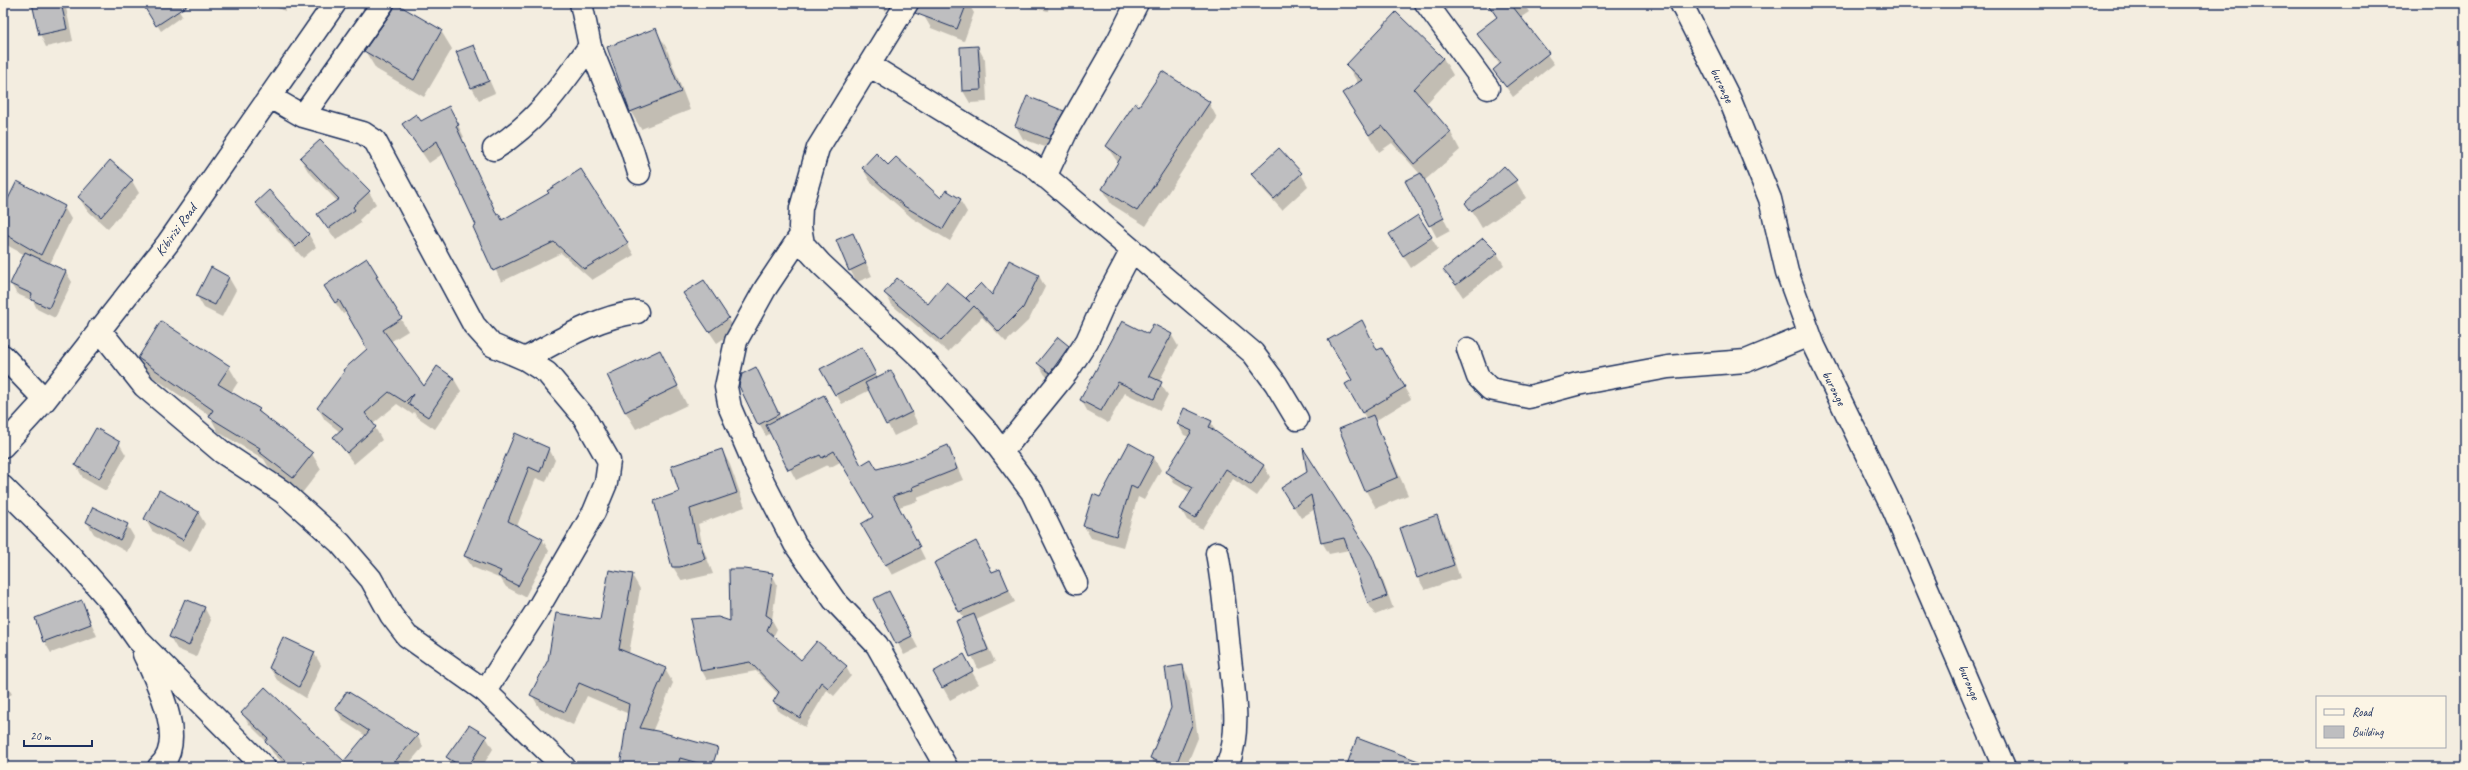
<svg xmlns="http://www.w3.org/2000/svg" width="2468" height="770" viewBox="0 0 2468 770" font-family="Caveat,sans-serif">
<rect width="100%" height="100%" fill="#f3ede0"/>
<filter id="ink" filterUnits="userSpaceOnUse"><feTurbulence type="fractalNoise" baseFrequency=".025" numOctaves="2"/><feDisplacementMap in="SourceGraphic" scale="8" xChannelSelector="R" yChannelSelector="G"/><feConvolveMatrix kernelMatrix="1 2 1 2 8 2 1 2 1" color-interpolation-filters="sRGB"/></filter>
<g filter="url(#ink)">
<path fill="#0003" d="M 33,3 L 65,3 L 73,41 L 46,47 L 40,34 Z
M 155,3 L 174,3 L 182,16 L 161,31 L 150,14 Z
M 265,3 L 288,3 L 285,11 Z
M 872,3 L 891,3 L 886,11 Z
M 928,3 L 968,3 L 974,13 L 964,41 L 931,28 L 924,16 Z
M 1012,3 L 1049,3 L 1048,11 Z
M 1487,3 L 1523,3 L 1529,12 L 1520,18 L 1554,64 L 1513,97 L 1494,70 L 1500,65 L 1477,34 L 1497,18 Z
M 396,5 L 441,31 L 452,49 L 424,97 L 376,69 L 365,51 Z
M 655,29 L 666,47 L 690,110 L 641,129 L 631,112 Z
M 474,46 L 495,93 L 479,100 L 472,88 Z
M 978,47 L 985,60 L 987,102 L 970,103 L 963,91 Z
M 1443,58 L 1453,75 L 1426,104 L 1451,133 L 1460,150 L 1424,181 L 1450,231 L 1437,238 L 1407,181 L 1420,174 L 1392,143 L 1379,152 L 1343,94 L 1358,83 L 1347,65 Z
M 1209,103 L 1217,118 L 1146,226 L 1111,204 L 1103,189 L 1119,164 L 1107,147 L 1139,107 Z
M 1063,111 L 1070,123 L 1056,151 L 1023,139 L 1016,126 Z
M 455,119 L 464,137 L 462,138 L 497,216 L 502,221 L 627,243 L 634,255 L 592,280 L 561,253 L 501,282 L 444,153 L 429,163 L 403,125 Z
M 301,159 L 369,192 L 376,204 L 359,220 L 361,223 L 336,240 L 326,226 L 337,201 L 308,171 Z
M 888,166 L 941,200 L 960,200 L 967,212 L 950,241 L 912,218 L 870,181 L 863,169 Z
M 1504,167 L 1516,181 L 1526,198 L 1482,228 L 1467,203 Z
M 1253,174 L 1301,174 L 1308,186 L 1282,210 L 1260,186 Z
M 132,181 L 139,193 L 108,229 L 86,209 L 79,197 Z
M 269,191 L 309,235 L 316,247 L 303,258 L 263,215 L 256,203 Z
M 64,207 L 71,219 L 50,264 L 66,272 L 72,282 L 55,318 L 37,309 L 33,301 L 17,294 L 11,284 L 25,255 L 3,243 L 3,211 Z
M 853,234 L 872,276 L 857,282 L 850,270 Z
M 1390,235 L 1431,237 L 1438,249 L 1411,268 Z
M 1497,253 L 1504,265 L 1463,297 L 1445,270 Z
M 212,268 L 229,278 L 236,290 L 222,317 L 204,308 L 197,296 Z
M 377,276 L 384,288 L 382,289 L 408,331 L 390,342 L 424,388 L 454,379 L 461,391 L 435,429 L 416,416 L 414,412 L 412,414 L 397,404 L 373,424 L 382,440 L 354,464 L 334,437 L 340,432 L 325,420 L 318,408 L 368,349 L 347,312 L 343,314 L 332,298 Z
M 1039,276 L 1045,287 L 1029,320 L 1006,342 L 982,317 L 948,352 L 892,305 L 885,293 L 928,305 L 970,303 L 967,298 L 992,297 Z
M 704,281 L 735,331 L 717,343 L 692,306 Z
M 1171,334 L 1178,346 L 1159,382 L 1168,395 L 1160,410 L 1125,393 L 1108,423 L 1088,412 L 1081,400 L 1148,335 Z
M 1068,346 L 1075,359 L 1057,385 L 1045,375 L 1038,363 Z
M 1381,349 L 1411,399 L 1375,421 L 1408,495 L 1376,508 L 1366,491 L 1366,418 L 1353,397 L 1353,380 Z
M 660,351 L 687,405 L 636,429 L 625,411 Z
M 139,358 L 229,367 L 238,382 L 231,393 L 259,409 L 262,415 L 312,454 L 321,469 L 302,493 L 268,466 L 264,459 L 218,432 L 210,416 L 147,373 Z
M 867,358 L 877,378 L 897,383 L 918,424 L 894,436 L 870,390 L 842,404 L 821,369 Z
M 762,380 L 781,418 L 861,466 L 877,470 L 917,459 L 948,446 L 963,480 L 917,498 L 918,501 L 899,507 L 925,559 L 892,575 L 862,524 L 875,518 L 842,461 L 829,468 L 827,465 L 796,480 L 771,433 L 766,436 L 759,424 Z
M 1211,422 L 1217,434 L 1264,466 L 1270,477 L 1257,496 L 1233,479 L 1202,529 L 1187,520 L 1181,509 L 1191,493 L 1174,483 L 1168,472 L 1189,437 L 1184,435 L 1178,424 Z
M 515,435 L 549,449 L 555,460 L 546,482 L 536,478 L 517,526 L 542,539 L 549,551 L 525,597 L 506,587 L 501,579 L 472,567 L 465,556 Z
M 119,443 L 126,455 L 106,491 L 83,478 L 76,465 Z
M 1130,445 L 1154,458 L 1161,470 L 1144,500 L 1138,497 L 1123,547 L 1091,538 L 1084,526 Z
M 722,450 L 730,465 L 745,507 L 698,524 L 703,548 L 713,574 L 682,581 L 673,567 L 681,492 Z
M 1303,450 L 1379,570 L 1393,608 L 1375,615 L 1368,603 L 1349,550 L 1329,554 L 1322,542 L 1315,509 L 1301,518 L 1290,501 L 1308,472 Z
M 198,512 L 205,524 L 190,552 L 152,531 L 145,519 Z
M 1436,516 L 1443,528 L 1460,578 L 1425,590 L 1418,578 Z
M 87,522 L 127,525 L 134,537 L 127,552 L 94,534 Z
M 935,564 L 992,573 L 1000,570 L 1015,602 L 976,620 L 995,662 L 978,669 L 957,622 L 964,619 Z
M 772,574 L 777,584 L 772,620 L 777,629 L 773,637 L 801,662 L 846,667 L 851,676 L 834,696 L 827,690 L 805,727 L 779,712 L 774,702 L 778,694 L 756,671 L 707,680 L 702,671 L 692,620 L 731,622 Z
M 632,575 L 640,589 L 629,654 L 665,669 L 673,683 L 652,732 L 693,753 L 689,767 L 621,767 L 629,714 L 587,696 L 573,725 L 540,709 L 532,695 L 601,622 Z
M 889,592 L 918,648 L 904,655 L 875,600 Z
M 82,602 L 97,636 L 51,653 L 44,641 Z
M 204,607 L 211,620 L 196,657 L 177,649 L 170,637 Z
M 314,653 L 321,665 L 306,698 L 277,680 L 270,668 Z
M 963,656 L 979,684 L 950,700 L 934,672 Z
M 1183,666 L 1189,678 L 1198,738 L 1186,767 L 1156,767 L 1151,758 L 1172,708 Z
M 3,679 L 12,694 L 3,699 Z
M 336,709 L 417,735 L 423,747 L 406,767 L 287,767 L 273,753 L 266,741 L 249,724 L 242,713 L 344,762 L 366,736 L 343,721 Z
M 486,737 L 493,749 L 482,767 L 453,767 L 447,757 Z
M 1038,762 L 1041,767 L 1023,767 L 1023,766 Z"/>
<path fill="#bebec0" stroke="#1b2f5e" d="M 32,3 L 61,3 L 67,29 L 39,35 Z
M 142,3 L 191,3 L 156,26 Z
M 395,3 L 442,30 L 414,80 L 364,51 L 393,10 Z
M 919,3 L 967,3 L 957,29 L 915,13 Z
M 1487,3 L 1510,3 L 1549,53 L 1506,87 L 1493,70 L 1501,63 L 1476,33 L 1497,17 Z
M 1396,12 L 1443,58 L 1414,89 L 1451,132 L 1414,164 L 1382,126 L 1369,135 L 1342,93 L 1362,80 L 1346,65 Z
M 656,28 L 681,92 L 630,112 L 607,47 Z
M 474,45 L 489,81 L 471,88 L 456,52 Z
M 978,46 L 981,90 L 962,91 L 960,47 Z
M 1162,71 L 1210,102 L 1137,211 L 1102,189 L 1121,157 L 1106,146 L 1135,103 L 1139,106 Z
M 1027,96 L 1064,111 L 1049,139 L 1015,126 Z
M 449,106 L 459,125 L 456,126 L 497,215 L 499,214 L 502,220 L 549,193 L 547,191 L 581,169 L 628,243 L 584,269 L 554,242 L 493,271 L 473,227 L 476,225 L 437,141 L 422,152 L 402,124 L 416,114 L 421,121 Z
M 320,140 L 370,191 L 353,207 L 355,210 L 328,229 L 317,214 L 339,199 L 300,158 Z
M 1279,148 L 1302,173 L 1274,199 L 1251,174 Z
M 876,153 L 888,165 L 896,157 L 941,198 L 946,190 L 961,199 L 943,229 L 904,206 L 862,168 Z
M 110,160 L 133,180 L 101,217 L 78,197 Z
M 1504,166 L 1517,180 L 1471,211 L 1465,203 Z
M 1421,173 L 1444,218 L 1429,226 L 1405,181 Z
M 17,181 L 65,206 L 41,255 L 3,233 L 3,209 Z
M 269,190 L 309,234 L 296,247 L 255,203 Z
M 1418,215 L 1432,237 L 1403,256 L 1389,234 Z
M 853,233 L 866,263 L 849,271 L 836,240 Z
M 1483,238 L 1498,253 L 1456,285 L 1443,270 Z
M 25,252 L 66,271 L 49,308 L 30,299 L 32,294 L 10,284 Z
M 367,258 L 378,276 L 376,277 L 402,318 L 383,330 L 424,386 L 437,366 L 454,378 L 428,417 L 408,404 L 413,394 L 405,402 L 389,392 L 365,413 L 376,427 L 347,453 L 333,437 L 343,428 L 317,408 L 344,372 L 343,370 L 367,349 L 339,300 L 335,303 L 324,286 Z
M 1009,260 L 1039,275 L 1023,308 L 999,332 L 974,306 L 941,341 L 884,293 L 897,278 L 928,304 L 946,282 L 970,302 L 966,298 L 981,283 L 992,295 Z
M 211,267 L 229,277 L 215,305 L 196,296 Z
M 704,280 L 729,318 L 709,332 L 683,293 Z
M 1362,320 L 1377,350 L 1382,348 L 1405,387 L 1362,413 L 1345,384 L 1352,380 L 1328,340 Z
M 161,321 L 230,366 L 218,384 L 260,409 L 258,411 L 313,453 L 293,478 L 258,451 L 260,448 L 209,417 L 213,410 L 138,358 Z
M 1122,321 L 1148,334 L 1153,324 L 1172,334 L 1149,376 L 1162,382 L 1154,399 L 1118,382 L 1101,411 L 1080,400 Z
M 1058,337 L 1069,346 L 1050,373 L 1037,363 Z
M 862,347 L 876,374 L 835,395 L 820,369 Z
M 660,350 L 678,386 L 625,412 L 607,375 Z
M 756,367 L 779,414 L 758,425 L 739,386 L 742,374 Z
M 891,370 L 912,412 L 886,425 L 865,383 Z
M 824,395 L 861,465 L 871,459 L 877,469 L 917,458 L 948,445 L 957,469 L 912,487 L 913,490 L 893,496 L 920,547 L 885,565 L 861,524 L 873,517 L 834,451 L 822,458 L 820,455 L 788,470 L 766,425 Z
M 1184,408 L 1212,421 L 1209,427 L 1264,465 L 1251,485 L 1226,469 L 1195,518 L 1180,509 L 1193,488 L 1166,472 L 1192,431 L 1177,424 Z
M 1373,415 L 1398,477 L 1365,491 L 1339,429 Z
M 96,428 L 120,442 L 99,479 L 75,465 Z
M 515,433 L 549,448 L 540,472 L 529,467 L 508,521 L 543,539 L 518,586 L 498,576 L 501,571 L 464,556 Z
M 1129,443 L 1154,457 L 1137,489 L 1131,486 L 1116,536 L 1083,526 L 1093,494 L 1100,497 Z
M 1303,448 L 1372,556 L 1387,596 L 1368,603 L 1344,538 L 1321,543 L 1311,495 L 1293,507 L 1281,488 L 1307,472 Z
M 722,449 L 737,493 L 690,509 L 697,542 L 700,541 L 705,559 L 680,567 L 672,567 L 654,501 L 679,492 L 671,466 Z
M 159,490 L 199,512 L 183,540 L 144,519 Z
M 93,507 L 128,524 L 120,540 L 86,522 Z
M 1437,515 L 1454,565 L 1417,578 L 1400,528 Z
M 976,541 L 992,572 L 1000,569 L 1009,590 L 959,612 L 934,563 Z
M 729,569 L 745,569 L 773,573 L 766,615 L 772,619 L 767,630 L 801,660 L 817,641 L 847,666 L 828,688 L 821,682 L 800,718 L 773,702 L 779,692 L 750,662 L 701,671 L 690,619 L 718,617 L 730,621 Z
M 609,570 L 633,574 L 619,649 L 666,668 L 640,728 L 657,731 L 718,748 L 712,767 L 680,758 L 677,767 L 620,767 L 629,704 L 579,683 L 565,712 L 530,695 L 548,660 L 556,613 L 600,620 Z
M 889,591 L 912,636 L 896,644 L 873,599 Z
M 185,599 L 205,607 L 189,646 L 169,637 Z
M 82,600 L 91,624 L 43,642 L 35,618 Z
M 974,614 L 988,650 L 970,657 L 956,621 Z
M 283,637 L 315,652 L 299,687 L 269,668 Z
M 964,654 L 973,671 L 942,688 L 933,672 Z
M 1183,665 L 1192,725 L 1175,767 L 1171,767 L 1150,758 L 1171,708 L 1165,668 Z
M 265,687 L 344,761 L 369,731 L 335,709 L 347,691 L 418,735 L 390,767 L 292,767 L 265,742 L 268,738 L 241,713 Z
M 469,725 L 487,736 L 468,767 L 462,767 L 446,757 Z
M 1357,738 L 1429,765 L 1429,767 L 1346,767 Z"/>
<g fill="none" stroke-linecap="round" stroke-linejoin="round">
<g stroke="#1b2f5e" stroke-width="25">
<path id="minor" d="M 581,3 L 590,46 L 632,150 L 639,173
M 907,3 L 818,148 L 801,208 L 800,227 L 803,244 L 821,264 L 923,360 L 984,428 L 1032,492 L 1076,583
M 1426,3 L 1488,88
M 1681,3 L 1730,100 L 1770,199 L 1787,272 L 1814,346 L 1894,511 L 2004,767
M 869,65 L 1032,165 L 1253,353 L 1276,384 L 1297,419
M 270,97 L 303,116 L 363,133 L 375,141 L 474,325 L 492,345 L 525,359 L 547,373 L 584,417 L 609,461 L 606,483 L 594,512 L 536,612 L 485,691
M 303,116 L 383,3
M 494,149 C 539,120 559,88 590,46
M 1045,177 L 1067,130 L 1118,41 L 1137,3
M 801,235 L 765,289 L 736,341 L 726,387 L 730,408 L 755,466 L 795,544 L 834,600 L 877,645 L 946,767
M 99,329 L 144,386 L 222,452 L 283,492 L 340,543 L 371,579 L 391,615 L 407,636 L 485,691 L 564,767
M 1468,349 L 1478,377 L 1490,389 L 1529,397 L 1577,384 L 1668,367 L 1746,361 L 1809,335
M 3,356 L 45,400
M 525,359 C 560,340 597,317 637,312
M 3,446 L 45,400 L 168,243 L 335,3
M 1002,452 L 1067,372 L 1087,341 L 1104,303 L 1132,250
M 3,487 L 62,546 L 112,603 L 138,640 L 264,767
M 1217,553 C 1223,585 1226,617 1229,650 C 1233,689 1242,729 1227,767
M 144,654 C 157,682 188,742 159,767"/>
</g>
<use href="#minor" stroke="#fcf5e5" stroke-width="22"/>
</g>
</g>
<g text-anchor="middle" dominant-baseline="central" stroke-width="3.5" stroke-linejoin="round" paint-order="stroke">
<g font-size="14" fill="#1b2f5e" stroke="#fcf5e5">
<text transform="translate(1722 85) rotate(64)">buronge</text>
<text transform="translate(176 230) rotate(-54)">Kibirizi Road</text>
<text transform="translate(1834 388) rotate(63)">buronge</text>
<text transform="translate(1969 682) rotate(67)">buronge</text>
</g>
</g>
<rect width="2468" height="770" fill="none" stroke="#fcf5e5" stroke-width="16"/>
<rect x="8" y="8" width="2452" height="754" fill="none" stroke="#1b2f5e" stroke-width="1.5" filter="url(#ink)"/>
<rect x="2316" y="696" width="130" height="52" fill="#fcf5e5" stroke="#a2a6af"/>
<rect x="2324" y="709" width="20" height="6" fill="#fcf5e5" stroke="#a2a6af"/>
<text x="2352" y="716" font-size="12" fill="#1b2f5e">Road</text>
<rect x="2324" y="726" width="20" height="12" fill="#bebec0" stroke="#a2a6af"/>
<text x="2352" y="736" font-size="12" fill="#1b2f5e">Building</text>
<path d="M24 740v6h68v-6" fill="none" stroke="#1b2f5e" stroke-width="2"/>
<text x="30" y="740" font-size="12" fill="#1b2f5e" stroke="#fcf5e5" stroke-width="3" paint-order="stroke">20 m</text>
</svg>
